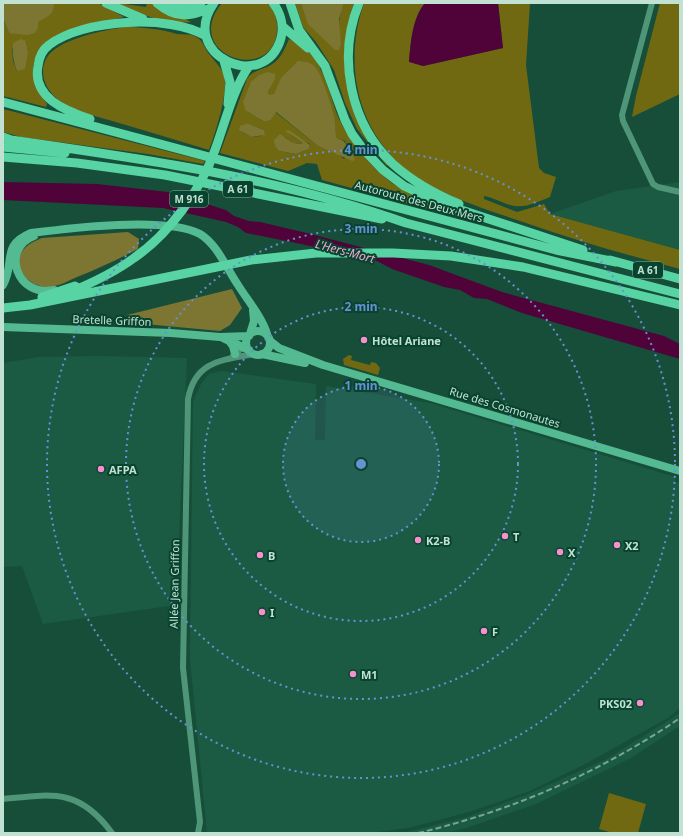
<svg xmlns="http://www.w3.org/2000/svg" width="683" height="836" viewBox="0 0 683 836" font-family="'Noto Sans',sans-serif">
<rect width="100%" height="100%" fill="#174e39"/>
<path fill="#1b5b44" d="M 680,182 L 680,250 L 550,214 L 616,191 Z
M 99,356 L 187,358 L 176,605 L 43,624 L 22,566 L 3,567 L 3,363 L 39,357 Z
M 222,371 L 316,384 L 315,440 L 325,440 L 326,386 L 430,403 L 675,477 L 675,482 L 680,483 L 680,708 L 668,718 L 585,764 L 530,791 L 469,812 L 408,828 L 367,833 L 207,833 L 190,659 L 193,402 L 201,384 L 209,374 Z
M 680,713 L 680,726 L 629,759 L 536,804 L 466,828 L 444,833 L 403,833 L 464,818 L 528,794 L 607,759 Z"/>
<path fill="#706912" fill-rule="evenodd" d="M 54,3 L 98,3 L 124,17 L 76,28 L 35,59 L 33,68 L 35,86 L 47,104 L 46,107 L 3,96 L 3,18 L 9,33 L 38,22 L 54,8 ZM 26,41 L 28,52 L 17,71 L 13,61 L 12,49 Z
M 117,3 L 146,7 L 147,3 L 154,3 L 191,22 C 167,25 138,14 117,3 Z
M 222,3 L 267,3 C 275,10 278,21 277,31 C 272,86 180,54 222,3 Z
M 295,3 L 301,3 L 305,12 L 341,44 C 338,30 338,17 344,3 L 354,3 L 350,15 L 346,40 L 346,81 L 389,164 L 387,166 L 357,129 L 345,103 L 334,70 L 316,42 L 303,27 Z
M 364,3 L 425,3 C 412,18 411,42 409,61 L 423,66 L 503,48 L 498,3 L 530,3 L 526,65 L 539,168 L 544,173 L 556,177 L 550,197 C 539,201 527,208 514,206 C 504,204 495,198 484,196 L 484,199 L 517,212 L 544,204 L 550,214 L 680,250 L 680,269 C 628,255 577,241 526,223 C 491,211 454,200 422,181 C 360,143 341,69 364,3 Z
M 660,3 L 680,3 L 680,94 L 632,117 L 636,96 Z
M 125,27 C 143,27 160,29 177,34 C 184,35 191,33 198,38 C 204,42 205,50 210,55 C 215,62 221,67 224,75 C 229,91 215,134 209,150 C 179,141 150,132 119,123 C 100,117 77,113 60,101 C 47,92 38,75 46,59 C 56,39 105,30 125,27 Z
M 289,39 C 323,50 327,90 339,119 C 347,136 360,152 373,166 C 395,191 430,204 460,215 L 459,217 L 322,180 L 317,164 L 307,163 L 288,171 L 220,153 L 247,79 C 253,70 262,70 271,65 C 280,60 285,49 289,39 ZM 271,87 L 268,92 L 269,96 L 275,94 L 277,87 L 328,102 L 334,117 L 335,133 L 337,138 L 345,141 L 352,154 L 344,159 L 338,154 L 318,146 L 275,112 L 271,120 L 265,122 L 246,111 ZM 247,123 L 264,130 L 261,136 L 251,137 L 242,132 L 243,125 ZM 289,134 L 310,144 L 309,149 L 296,154 L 279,151 L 285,137 C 291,142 295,145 303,143 Z
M 3,109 L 205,161 L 203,164 L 148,154 L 21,137 L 3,132 Z
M 349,355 L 352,356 L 351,360 L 370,365 L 371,362 L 376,363 L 380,368 L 378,375 L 344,365 L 343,359 Z
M 609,793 L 646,804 L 638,833 L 613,833 L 599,829 Z"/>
<path fill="#7c7632" d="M 3,3 L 54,3 C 55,14 47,17 38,22 L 38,28 L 35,33 L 28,35 L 9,33 L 3,18 Z
M 301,3 L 344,3 L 339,19 L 341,44 L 339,50 L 335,50 L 308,24 Z
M 21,39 L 26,41 L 28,52 L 25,69 L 17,71 C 13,61 12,53 13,43 Z
M 298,61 C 304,62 310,61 315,67 C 322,74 331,105 334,116 C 336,124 334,131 337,138 C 346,141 346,144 350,151 C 352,156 354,155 355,160 L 352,161 L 318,146 L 276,112 L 271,120 L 265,122 L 246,111 L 243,102 L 251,82 L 259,75 L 268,72 L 275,74 L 275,79 L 268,92 L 269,95 L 274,94 L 281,78 Z
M 247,123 L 264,130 L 265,135 L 251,137 L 239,130 L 240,126 Z
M 289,130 L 310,145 L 309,149 L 296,154 L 279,151 L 275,146 L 274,140 L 280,134 C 287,138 293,146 303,143 L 285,131 Z
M 128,232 L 139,239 L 138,249 C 118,259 98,269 77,277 C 68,281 59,286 50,287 C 31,289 8,267 24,249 C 29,243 35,241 42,238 Z
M 232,289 L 242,308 L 230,325 L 220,331 L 134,323 L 127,315 Z"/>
<path fill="#500339" d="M 425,3 L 498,3 L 503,48 L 423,66 L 409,62 C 411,42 412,19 425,3 Z
M 3,182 L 97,184 L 168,192 L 226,210 L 234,216 L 249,221 L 260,222 L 307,233 L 429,265 L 502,292 L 664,336 L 680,344 L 680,359 L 522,313 L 487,299 L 474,298 L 460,290 L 444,287 L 392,269 L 377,261 L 301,244 L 246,233 L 238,227 L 226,222 L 163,208 L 3,200 Z"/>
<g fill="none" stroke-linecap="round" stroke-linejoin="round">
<path stroke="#4f9578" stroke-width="6" d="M 652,3 L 622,115 L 623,121 L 653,184 L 658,187 L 680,192
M 233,356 L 246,344
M 3,799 C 53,794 79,788 112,833
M 198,833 L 200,822 L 183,668 L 188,399 C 195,361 222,360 254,354"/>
<path stroke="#54ba92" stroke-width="8" d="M 34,236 C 0,249 17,298 54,290
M 3,285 C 16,262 0,246 31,233 C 70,228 167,216 200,234 C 217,244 227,269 238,285 C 248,301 262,317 267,334
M 3,327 L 171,333 L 220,337 L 249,336
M246 343a12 12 0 1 1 24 0a12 12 0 1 1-24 0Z
M 250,334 L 254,321 L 253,310
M 223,338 L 249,350
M 270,341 L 279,348 L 323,365 L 680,471
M 230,342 L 233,346 L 235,354
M 262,354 L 305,363"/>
<path stroke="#57d3a4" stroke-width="9" d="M 106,3 L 143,19
M 157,3 C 176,19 189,17 211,8
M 214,3 C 177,55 265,95 281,38 C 284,26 281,13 273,3
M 290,3 L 299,30 L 325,66 L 345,120 L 352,134 L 363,149 L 383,170 L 404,186 L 440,203 L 583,250
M 359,3 C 337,57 350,124 393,164 C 413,182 435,194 459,204
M 170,6 L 187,9 L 201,3
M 282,26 L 308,48
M 224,61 L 230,82 L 228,104
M 3,102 L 556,250 L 616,262
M 90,119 C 66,111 32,98 38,66 C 39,58 42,50 49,45 C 83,19 170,14 206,36
M 3,137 L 11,140 C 145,159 278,178 406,223 L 680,294
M 3,147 L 65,153
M 3,157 L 77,163 L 165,175 L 382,219
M 610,260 L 680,279
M 70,292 C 92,283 115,272 134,258 C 169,234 201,190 215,150 C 225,123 233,89 249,66
M 42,297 L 75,286
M 3,308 L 30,305 L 251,260 L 316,253 L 393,253 L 451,256 L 523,267 L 680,305"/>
<path stroke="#7aa492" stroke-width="2" stroke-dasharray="6 3" stroke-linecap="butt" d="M 418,833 C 512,811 601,772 680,718"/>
</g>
<circle cx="361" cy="464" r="78" fill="#6791d5" fill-opacity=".12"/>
<g fill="none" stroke="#6791d5" stroke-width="2" stroke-dasharray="2 4">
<circle cx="361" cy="464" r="78"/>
<circle cx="361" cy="464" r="157"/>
<circle cx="361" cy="464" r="235"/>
<circle cx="361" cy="464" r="314"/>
</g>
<g fill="#f890cd" stroke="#08432f" stroke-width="1.5">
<circle cx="364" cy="340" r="4"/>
<circle cx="101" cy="469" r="4"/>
<circle cx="505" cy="536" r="4"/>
<circle cx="418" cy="540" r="4"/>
<circle cx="617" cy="545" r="4"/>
<circle cx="560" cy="552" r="4"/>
<circle cx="260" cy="555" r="4"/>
<circle cx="262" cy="612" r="4"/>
<circle cx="484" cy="631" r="4"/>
<circle cx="353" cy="674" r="4"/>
<circle cx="640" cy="703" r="4"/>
</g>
<g text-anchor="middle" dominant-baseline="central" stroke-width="4" stroke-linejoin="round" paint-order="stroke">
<g fill="#08432f" stroke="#8ab2a1" stroke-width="1">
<rect x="223" y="181" width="30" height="16" rx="3"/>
<rect x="170" y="191" width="38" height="16" rx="3"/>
<rect x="633" y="262" width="30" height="16" rx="3"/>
</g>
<g font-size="10" font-weight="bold" fill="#c1e2d2">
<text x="238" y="189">A 61</text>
<text x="189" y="199">M 916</text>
<text x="648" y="270">A 61</text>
</g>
<g font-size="11" fill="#c1e2d2" stroke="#08432f">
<text transform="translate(419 201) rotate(15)">Autoroute des Deux Mers</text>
<text transform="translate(112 320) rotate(2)">Bretelle Griffon</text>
<text transform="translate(505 407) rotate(17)">Rue des Cosmonautes</text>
<text transform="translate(174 584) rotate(-89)">Allée Jean Griffon</text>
</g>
<g font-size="11" font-weight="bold" fill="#c1e2d2" stroke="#08432f" text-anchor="start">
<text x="372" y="340">Hôtel Ariane</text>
<text x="109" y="469">AFPA</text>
<text x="513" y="536">T</text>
<text x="426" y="540">K2-B</text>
<text x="625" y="545">X2</text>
<text x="568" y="552">X</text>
<text x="268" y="555">B</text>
<text x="270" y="612">I</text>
<text x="492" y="631">F</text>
<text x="361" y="674">M1</text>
<text x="632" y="703" text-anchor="end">PKS02</text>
</g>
<g font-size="12" font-style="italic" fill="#f7a8d4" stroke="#08432f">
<text transform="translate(345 251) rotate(15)">L'Hers-Mort</text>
</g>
</g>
<circle cx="361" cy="464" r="6" fill="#6791d5" stroke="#08432f" stroke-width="2"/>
<g font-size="12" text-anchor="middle" font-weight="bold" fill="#6791d5" stroke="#08432f" stroke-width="4" stroke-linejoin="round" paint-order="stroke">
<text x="361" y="154">4 min</text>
<text x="361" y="233">3 min</text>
<text x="361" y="311">2 min</text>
<text x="361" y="390">1 min</text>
</g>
<rect width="683" height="836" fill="none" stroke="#c1e2d2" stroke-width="8"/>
</svg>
